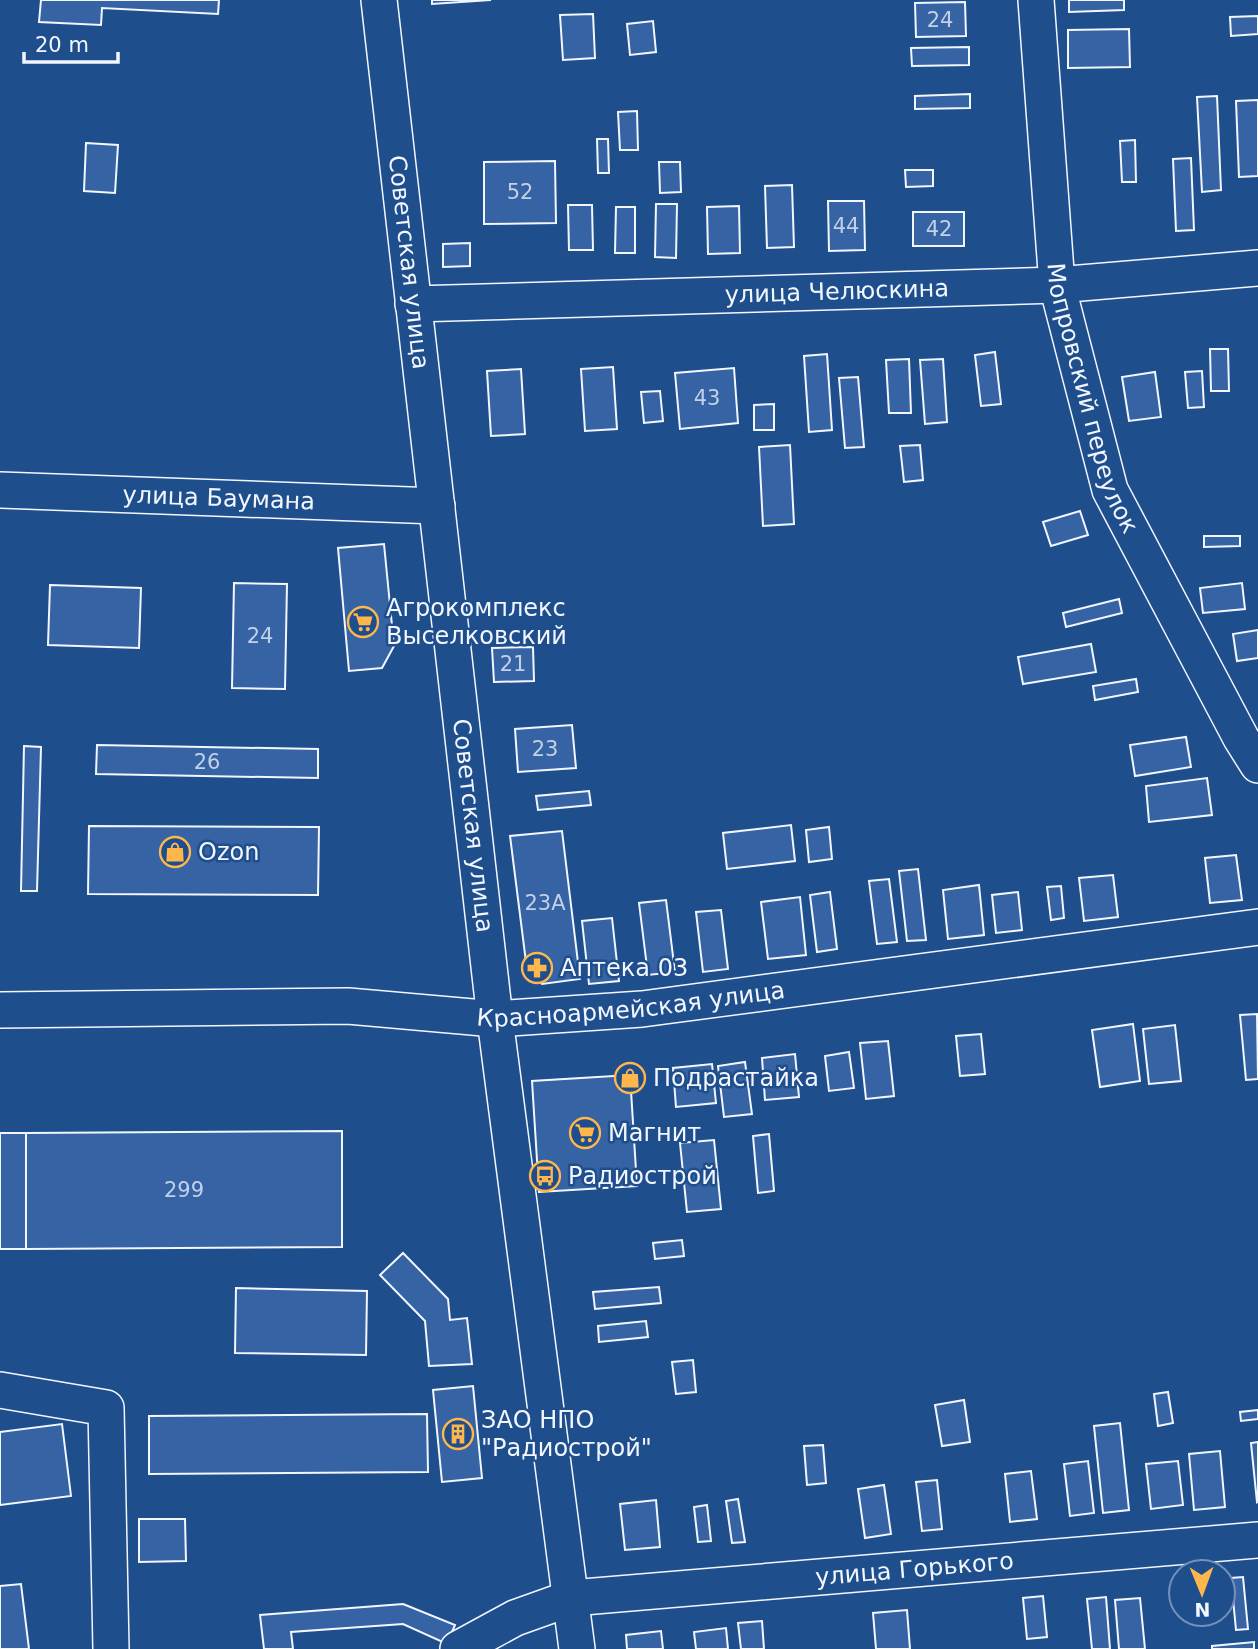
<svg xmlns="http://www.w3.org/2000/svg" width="1258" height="1649" viewBox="0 0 1258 1649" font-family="'DejaVu Sans',sans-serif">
<rect width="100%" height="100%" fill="#1f4e8c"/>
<path fill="#3563a3" stroke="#f2f6ff" stroke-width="2" d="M 41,0 L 219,0 L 218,14 L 102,8 L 101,25 L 39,22 Z
M 432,0 L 491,0 L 432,4 Z
M 1069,0 L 1124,0 L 1124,10 L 1069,12 Z
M 965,2 L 966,36 L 916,37 L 915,3 Z
M 593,14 L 595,58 L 563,60 L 560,15 Z
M 1258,16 L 1258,34 L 1231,36 L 1230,17 Z
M 653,21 L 656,52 L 630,55 L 627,24 Z
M 1129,29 L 1130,67 L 1068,68 L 1068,30 Z
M 969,47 L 969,65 L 912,66 L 911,48 Z
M 970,94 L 970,108 L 915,109 L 915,96 Z
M 1217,96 L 1221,190 L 1202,192 L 1197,97 Z
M 1258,100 L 1258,176 L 1239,177 L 1236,101 Z
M 637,111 L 638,150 L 620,150 L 618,112 Z
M 597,139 L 608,139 L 609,173 L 598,173 Z
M 1135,140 L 1136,182 L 1122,182 L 1120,141 Z
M 86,143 L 118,145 L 115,193 L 84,191 Z
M 1191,158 L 1194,230 L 1176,231 L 1173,159 Z
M 555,161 L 556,223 L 484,224 L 484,162 Z
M 659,162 L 680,162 L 681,192 L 660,193 Z
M 905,170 L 933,170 L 933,186 L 906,187 Z
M 792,185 L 794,247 L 767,248 L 765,186 Z
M 828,201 L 864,201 L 865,250 L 829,251 Z
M 656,204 L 677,204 L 676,258 L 655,257 Z
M 568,205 L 592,205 L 593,250 L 569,250 Z
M 739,206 L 740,253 L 708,254 L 707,207 Z
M 616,207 L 635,207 L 635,253 L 615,253 Z
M 913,212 L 964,212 L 964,246 L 913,246 Z
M 470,243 L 470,266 L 443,267 L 443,244 Z
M 1210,349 L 1228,349 L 1229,391 L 1211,391 Z
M 995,352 L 1001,404 L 981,406 L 975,355 Z
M 827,354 L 832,430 L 809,432 L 804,356 Z
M 909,359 L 911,413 L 889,413 L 886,360 Z
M 943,359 L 947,422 L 925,424 L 920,360 Z
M 613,367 L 617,429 L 585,431 L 581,369 Z
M 734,368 L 738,423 L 680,429 L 675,373 Z
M 521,369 L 525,434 L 491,436 L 487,371 Z
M 1202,371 L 1204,407 L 1188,408 L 1185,372 Z
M 1155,372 L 1161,417 L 1129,421 L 1122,377 Z
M 858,377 L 864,447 L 845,448 L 839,378 Z
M 660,391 L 663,421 L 644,423 L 641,392 Z
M 774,404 L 774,430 L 754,430 L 754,405 Z
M 790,445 L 794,524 L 763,526 L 759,447 Z
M 920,445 L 923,480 L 904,482 L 900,446 Z
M 1080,511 L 1088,535 L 1051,546 L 1043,522 Z
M 1204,536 L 1240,536 L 1240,546 L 1204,547 Z
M 384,544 L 394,646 L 382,668 L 349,671 L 338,548 Z
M 234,583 L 287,584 L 285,689 L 232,688 Z
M 1242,583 L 1245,609 L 1203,613 L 1200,588 Z
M 50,585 L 141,588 L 139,648 L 48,645 Z
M 1119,599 L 1122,613 L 1066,627 L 1063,613 Z
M 1258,630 L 1258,658 L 1237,661 L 1233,634 Z
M 1091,644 L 1096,672 L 1023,684 L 1018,657 Z
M 533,647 L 534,681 L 494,682 L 492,648 Z
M 1136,679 L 1138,692 L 1095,700 L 1093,686 Z
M 572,725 L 576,768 L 518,772 L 515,729 Z
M 1186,737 L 1191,767 L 1135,776 L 1130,745 Z
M 97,745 L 318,749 L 318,778 L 96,774 Z
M 24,746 L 41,747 L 37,891 L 21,891 Z
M 1207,778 L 1212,815 L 1149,822 L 1146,786 Z
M 589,791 L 591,805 L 538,810 L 536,796 Z
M 791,825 L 795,861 L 727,869 L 723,833 Z
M 89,826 L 319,827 L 318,895 L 88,894 Z
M 829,827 L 832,859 L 809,862 L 806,830 Z
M 562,831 L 580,979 L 542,984 L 527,970 L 510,836 Z
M 1236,855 L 1242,900 L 1210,903 L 1205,858 Z
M 918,869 L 926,940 L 907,941 L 899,871 Z
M 1113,875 L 1118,917 L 1084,921 L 1079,878 Z
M 889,879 L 897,942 L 877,944 L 869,881 Z
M 979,885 L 984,935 L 948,939 L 943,890 Z
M 1061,886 L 1064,918 L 1051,920 L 1047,887 Z
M 830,892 L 837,949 L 817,952 L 810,895 Z
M 1018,892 L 1022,930 L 996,933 L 992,895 Z
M 800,897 L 806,955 L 768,959 L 761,902 Z
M 666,900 L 675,972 L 648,975 L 639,903 Z
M 721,910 L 728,969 L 703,972 L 696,912 Z
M 612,918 L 619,981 L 589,984 L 582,921 Z
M 1257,1014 L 1258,1079 L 1246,1080 L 1240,1015 Z
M 1133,1024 L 1140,1081 L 1100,1087 L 1092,1030 Z
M 1175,1025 L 1181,1081 L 1149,1084 L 1143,1029 Z
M 981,1034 L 985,1074 L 960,1076 L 956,1036 Z
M 888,1041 L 894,1096 L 866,1099 L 860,1043 Z
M 849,1052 L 854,1088 L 829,1091 L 825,1056 Z
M 795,1054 L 799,1097 L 765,1100 L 762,1058 Z
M 745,1062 L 752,1114 L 724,1117 L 718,1066 Z
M 712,1064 L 716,1103 L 676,1107 L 673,1068 Z
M 630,1075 L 637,1186 L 539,1192 L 532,1081 Z
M 342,1131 L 342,1247 L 26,1249 L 26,1133 Z
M 0,1133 L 26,1133 L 26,1249 L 0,1249 Z
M 769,1134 L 774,1191 L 758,1193 L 753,1136 Z
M 714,1140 L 721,1209 L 687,1212 L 680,1143 Z
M 682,1240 L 684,1256 L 655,1259 L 653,1243 Z
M 403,1253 L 448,1299 L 450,1320 L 467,1318 L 472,1364 L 429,1366 L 425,1321 L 380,1275 Z
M 659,1287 L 661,1303 L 595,1309 L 593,1292 Z
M 236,1288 L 367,1291 L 366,1355 L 235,1353 Z
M 646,1321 L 648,1337 L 599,1342 L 598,1326 Z
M 693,1360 L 696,1392 L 676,1394 L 672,1362 Z
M 473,1386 L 482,1478 L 442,1482 L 433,1390 Z
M 1168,1392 L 1173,1423 L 1158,1426 L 1154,1394 Z
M 964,1400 L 970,1442 L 942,1446 L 935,1405 Z
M 1258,1410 L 1258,1419 L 1241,1421 L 1240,1412 Z
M 427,1414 L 428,1472 L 149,1474 L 149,1416 Z
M 1120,1423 L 1129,1510 L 1103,1513 L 1094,1426 Z
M 62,1424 L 71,1496 L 0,1505 L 0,1432 Z
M 1258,1442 L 1258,1501 L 1257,1502 L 1251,1443 Z
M 823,1445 L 826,1483 L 807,1485 L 804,1446 Z
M 1220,1451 L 1225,1507 L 1194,1510 L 1189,1454 Z
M 1088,1461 L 1094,1513 L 1070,1516 L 1064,1464 Z
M 1178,1461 L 1183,1505 L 1151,1509 L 1146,1464 Z
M 1031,1471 L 1037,1519 L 1010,1522 L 1005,1474 Z
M 937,1480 L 942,1529 L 922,1531 L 916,1482 Z
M 884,1485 L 891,1534 L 865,1538 L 858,1489 Z
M 738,1499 L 745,1542 L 732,1543 L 726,1501 Z
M 656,1500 L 660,1547 L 625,1550 L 620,1504 Z
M 707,1505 L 711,1541 L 698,1542 L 694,1507 Z
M 139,1519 L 185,1519 L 186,1561 L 139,1562 Z
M 1243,1577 L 1248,1629 L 1236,1630 L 1231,1578 Z
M 21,1584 L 29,1649 L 0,1649 L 0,1586 Z
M 1043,1596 L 1047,1637 L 1027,1639 L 1023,1598 Z
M 1106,1597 L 1110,1649 L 1092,1649 L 1087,1599 Z
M 1140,1598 L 1145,1649 L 1119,1649 L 1115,1600 Z
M 403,1604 L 455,1625 L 447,1644 L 403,1624 L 291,1632 L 293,1649 L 264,1649 L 260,1615 Z
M 907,1610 L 910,1649 L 876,1649 L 873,1613 Z
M 762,1621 L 764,1649 L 741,1649 L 738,1623 Z
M 726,1628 L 728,1649 L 696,1649 L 694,1632 Z
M 661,1631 L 663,1649 L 627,1649 L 626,1635 Z
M 1254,1642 L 1254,1649 L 1212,1649 L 1212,1646 Z"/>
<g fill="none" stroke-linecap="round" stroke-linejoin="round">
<g stroke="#f2f6ff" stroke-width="38">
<g id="minor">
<path id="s1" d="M 379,0 L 495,1019 L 577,1649"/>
<path id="s2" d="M 1036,0 L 1057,285 L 1110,490 L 1241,738 L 1258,765"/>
<path id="s3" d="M 413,304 L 1057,285 L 1258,268"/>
<path id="s4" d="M 0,490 L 437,506"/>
<path id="s5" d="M 0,1010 L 348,1006 L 495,1019 L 642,1009 L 1258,927"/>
<path d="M 0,1390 L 106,1408 L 111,1649"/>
<path id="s6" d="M 458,1649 L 515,1618 L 571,1598 L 1258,1540"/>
</g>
</g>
<use href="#minor" stroke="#1f4e8c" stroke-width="35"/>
</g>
<defs>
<g id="supermarket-ring" transform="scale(1.575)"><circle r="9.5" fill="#1f4e8c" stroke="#ffb74d" stroke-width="1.5"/><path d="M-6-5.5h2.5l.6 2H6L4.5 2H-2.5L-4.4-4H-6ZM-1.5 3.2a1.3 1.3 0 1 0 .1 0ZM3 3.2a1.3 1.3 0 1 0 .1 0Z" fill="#ffb74d"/></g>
<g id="shop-ring" transform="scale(1.575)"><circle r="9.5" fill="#1f4e8c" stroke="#ffb74d" stroke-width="1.5"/><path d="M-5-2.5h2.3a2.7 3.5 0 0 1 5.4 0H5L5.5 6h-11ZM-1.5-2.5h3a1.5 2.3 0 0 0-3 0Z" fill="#ffb74d"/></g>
<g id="pharmacy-ring" transform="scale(1.575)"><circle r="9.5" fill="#1f4e8c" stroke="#ffb74d" stroke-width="1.5"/><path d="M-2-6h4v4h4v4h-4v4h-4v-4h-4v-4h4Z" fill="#ffb74d"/></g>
<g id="bus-ring" transform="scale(1.575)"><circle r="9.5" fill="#1f4e8c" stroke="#ffb74d" stroke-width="1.5"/><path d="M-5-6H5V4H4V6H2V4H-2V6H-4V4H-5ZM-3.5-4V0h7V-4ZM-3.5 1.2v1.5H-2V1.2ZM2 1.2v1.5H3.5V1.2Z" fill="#ffb74d"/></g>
<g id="building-ring" transform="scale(1.575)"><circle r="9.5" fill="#1f4e8c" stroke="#ffb74d" stroke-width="1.5"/><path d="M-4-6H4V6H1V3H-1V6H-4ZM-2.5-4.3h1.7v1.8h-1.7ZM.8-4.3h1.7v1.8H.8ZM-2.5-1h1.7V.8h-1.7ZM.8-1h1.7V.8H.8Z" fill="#ffb74d"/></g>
</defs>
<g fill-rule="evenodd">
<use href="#supermarket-ring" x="363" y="622"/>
<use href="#shop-ring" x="175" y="852"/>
<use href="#pharmacy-ring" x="537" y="968"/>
<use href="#shop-ring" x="630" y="1078"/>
<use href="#supermarket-ring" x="585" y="1133"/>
<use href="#bus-ring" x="545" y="1176"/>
<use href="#building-ring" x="458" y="1434"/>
</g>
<g text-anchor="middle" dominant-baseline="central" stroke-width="5" stroke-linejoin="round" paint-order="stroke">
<g font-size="21" fill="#c3d1e8">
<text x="940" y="20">24</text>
<text x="520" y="192">52</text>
<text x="846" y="226">44</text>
<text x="939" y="229">42</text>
<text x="707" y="398">43</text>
<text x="260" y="636">24</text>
<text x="513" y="664">21</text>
<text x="545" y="749">23</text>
<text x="207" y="762">26</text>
<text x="545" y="903">23А</text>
<text x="184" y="1190">299</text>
</g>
<g font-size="24" fill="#f2f6ff" stroke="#1f4e8c">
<text stroke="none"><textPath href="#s1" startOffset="264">Советская улица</textPath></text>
<text stroke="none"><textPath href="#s3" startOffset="424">улица Челюскина</textPath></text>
<text stroke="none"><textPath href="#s2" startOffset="404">Мопровский переулок</textPath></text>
<text stroke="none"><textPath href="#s4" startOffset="219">улица Баумана</textPath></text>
<text stroke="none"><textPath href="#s1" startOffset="831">Советская улица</textPath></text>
<text stroke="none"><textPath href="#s5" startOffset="632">Красноармейская улица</textPath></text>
<text stroke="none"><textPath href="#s6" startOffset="469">улица Горького</textPath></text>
</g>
<g font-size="24" fill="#f2f6ff" stroke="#1f4e8c" text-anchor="start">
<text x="386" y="608">Агрокомплекс<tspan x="386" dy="28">Выселковский</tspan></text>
<text x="198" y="852">Ozon</text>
<text x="560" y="968">Аптека 03</text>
<text x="653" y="1078">Подрастайка</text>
<text x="608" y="1133">Магнит</text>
<text x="568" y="1176">Радиострой</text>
<text x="481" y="1420">ЗАО НПО<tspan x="481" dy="28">"Радиострой"</tspan></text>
</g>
</g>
<g transform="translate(1202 1593) rotate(179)"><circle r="33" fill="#1f4e8c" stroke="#7391ba" stroke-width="2"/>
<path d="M0-5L12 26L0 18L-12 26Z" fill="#ffb74d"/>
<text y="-10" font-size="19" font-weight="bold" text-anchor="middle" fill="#f2f6ff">N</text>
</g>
<path d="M24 52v10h94v-10" fill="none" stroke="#f2f6ff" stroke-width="3.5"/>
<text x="35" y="52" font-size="21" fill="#f2f6ff" stroke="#1f4e8c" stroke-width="5" paint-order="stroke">20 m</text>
</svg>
